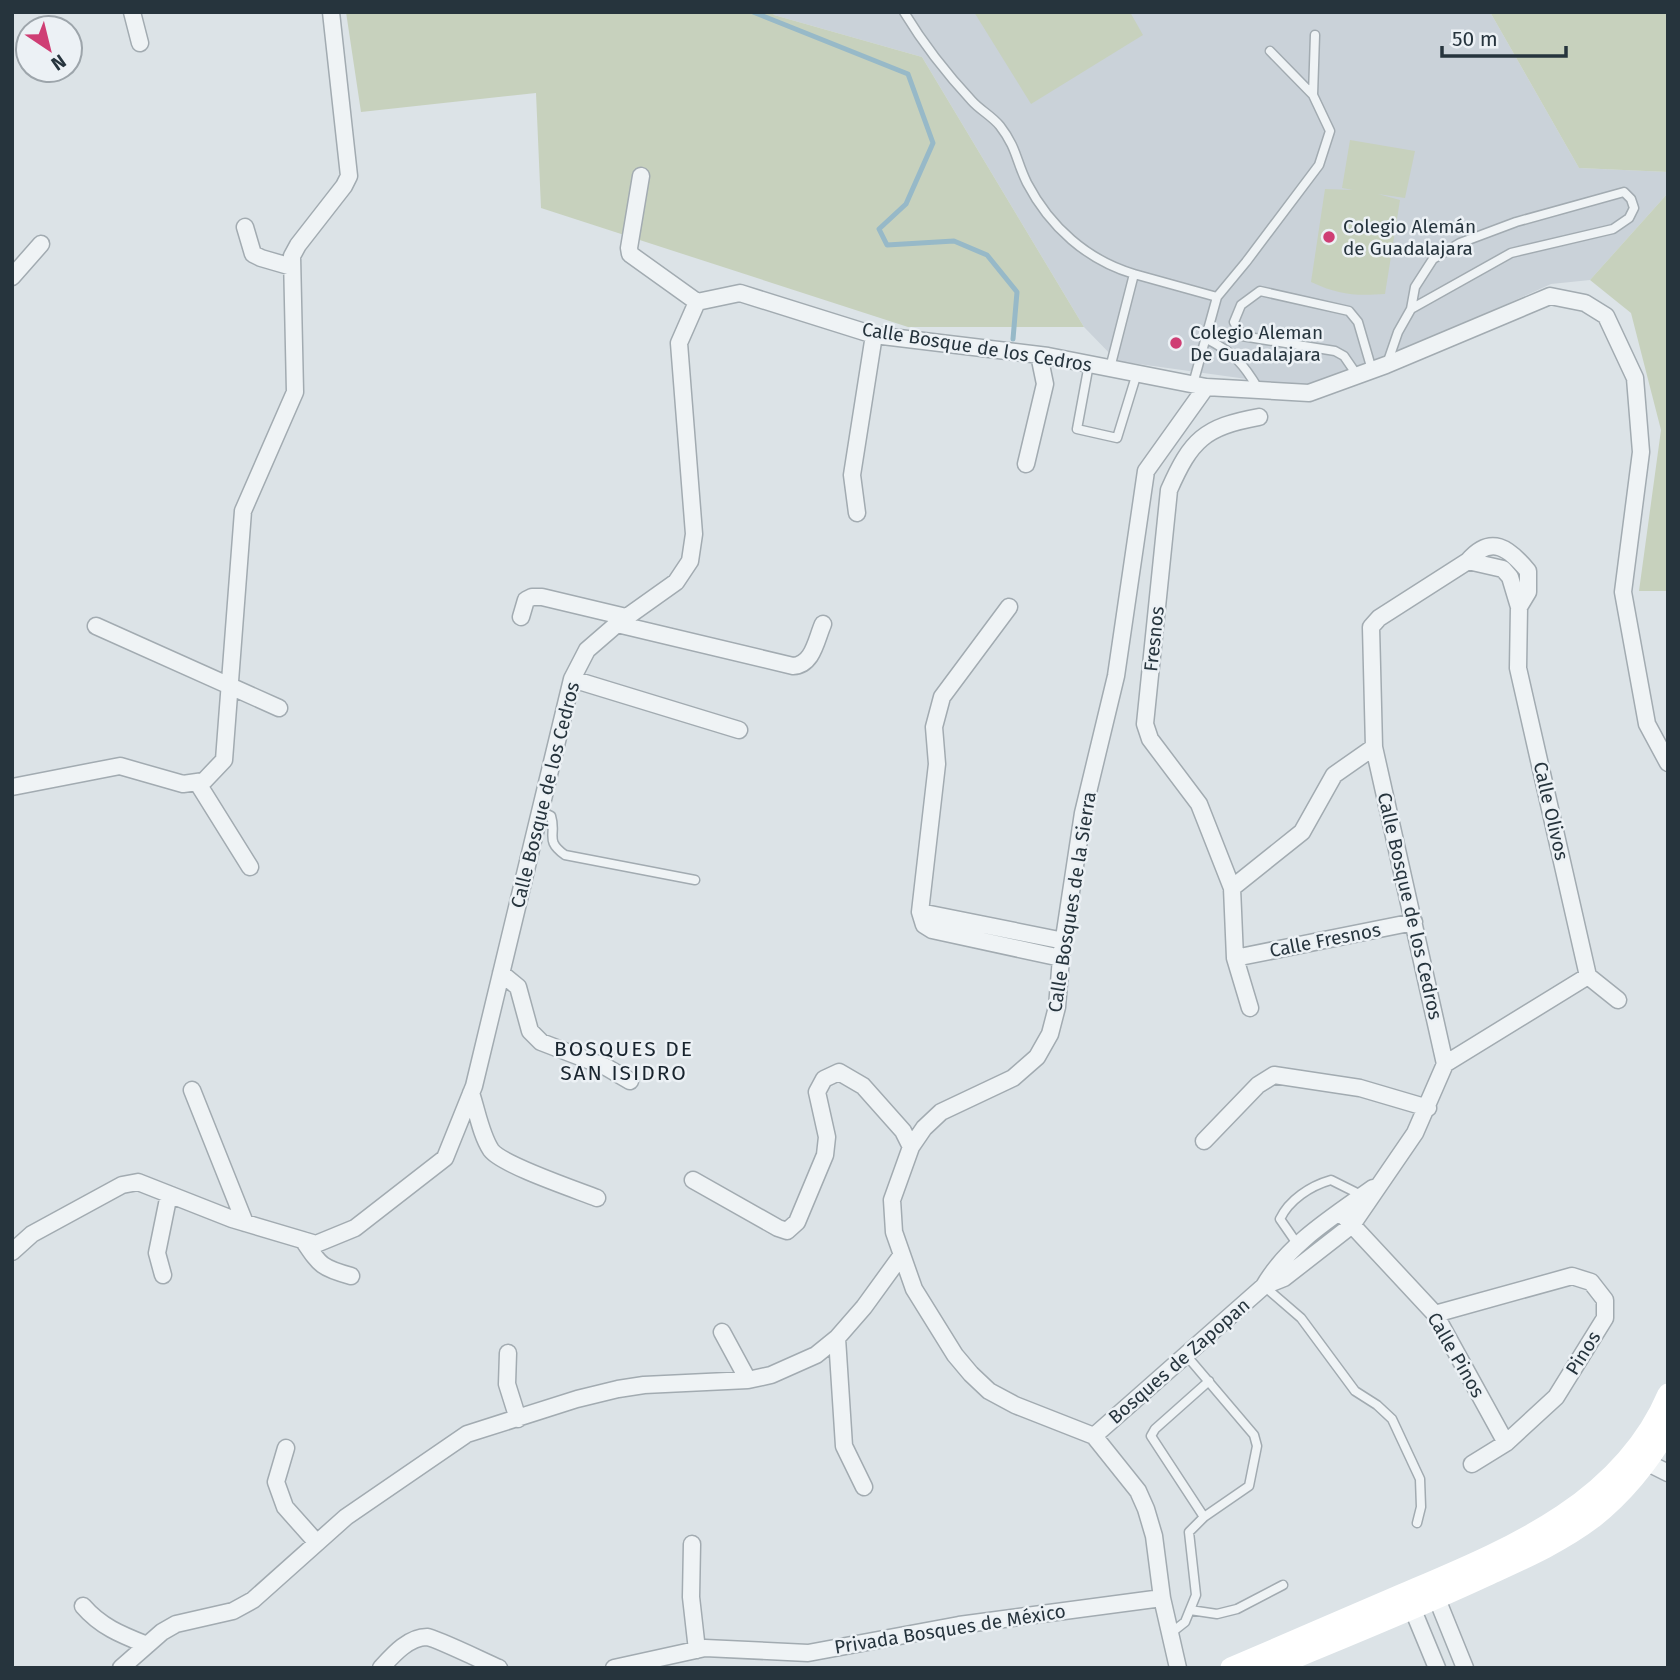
<svg xmlns="http://www.w3.org/2000/svg" width="1680" height="1680" viewBox="0 0 1680 1680" font-family="'Fira Sans',sans-serif">
<rect width="100%" height="100%" fill="#dce3e7"/>
<path fill="#cad2d9" d="M 772,12 L 1490,12 L 1579,168 L 1668,172 L 1668,193 L 1590,280 L 1551,284 L 1388,358 L 1311,388 L 1117,361 L 1084,327 L 922,57 L 774,15 Z"/>
<path fill="#c7d1bd" d="M 346,12 L 772,12 L 774,15 L 922,57 L 1084,327 L 908,327 L 541,208 L 536,93 L 361,112 Z
M 974,12 L 1130,12 L 1143,35 L 1031,104 Z
M 1490,12 L 1668,12 L 1668,172 L 1579,168 Z
M 1350,140 L 1415,151 L 1405,198 L 1378,194 L 1400,200 L 1385,294 C 1355,296 1339,295 1311,282 L 1325,189 L 1353,190 L 1342,188 Z
M 1668,193 L 1668,591 L 1639,591 L 1661,430 L 1631,313 L 1590,280 Z"/>
<g fill="none" stroke-linecap="round" stroke-linejoin="round">
<path stroke="#97b9c8" stroke-width="5" d="M 753,12 L 908,74 L 933,143 L 906,204 L 879,229 L 887,245 L 954,241 L 987,255 L 1017,292 L 1013,339"/>
<g stroke="#a2abb1" stroke-width="11">
<path id="service" d="M 904,12 C 924,45 946,73 972,101 C 980,110 992,116 1000,126 C 1017,148 1016,161 1027,183 C 1050,227 1087,260 1134,274
M 1313,95 L 1315,35
M 1217,297 L 1246,262 L 1319,165 L 1330,131 L 1313,95 L 1270,51
M 1207,339 C 1234,353 1243,363 1259,390
M 1089,364 L 1077,429 L 1117,438 L 1137,373
M 1387,364 L 1398,332 L 1411,309 L 1415,287 L 1433,259 L 1460,243 L 1516,222 L 1624,192 L 1631,199 L 1634,208 L 1629,218 L 1613,229 L 1511,253 L 1411,309
M 1110,368 L 1134,274 L 1217,297 L 1193,384
M 1357,375 L 1344,356 L 1335,351 L 1242,336 L 1234,322 L 1241,305 L 1260,291 L 1349,311 L 1358,322 L 1372,370
M 541,811 L 551,816 C 557,835 544,840 565,855 L 695,880
M 1298,1245 L 1280,1219 C 1289,1200 1310,1186 1331,1180 L 1361,1195
M 1264,1286 L 1301,1318 L 1355,1391 L 1377,1405 L 1392,1419 L 1420,1479 L 1421,1507 L 1417,1523
M 1204,1517 L 1151,1436 L 1155,1429 L 1209,1381
M 1190,1610 L 1217,1614 L 1237,1609 L 1283,1585
M 1171,1633 L 1185,1622 L 1196,1595 L 1189,1532 L 1204,1517 L 1249,1486 L 1257,1446 L 1254,1435 L 1186,1355"/>
</g>
<g stroke="#a2abb1" stroke-width="19">
<path id="minor" d="M 132,12 L 140,43
M 641,176 L 629,248 L 630,254 L 697,302
M 245,227 L 253,254 L 261,258 L 292,267
M 12,277 L 41,244
M 1026,464 L 1045,384 L 1039,355
M 857,513 L 852,475 L 874,335
M 1468,561 L 1503,569 L 1510,577 L 1519,607 L 1518,668 L 1588,976 L 1618,1000
M 1009,607 L 942,697 L 934,727 L 937,764 L 920,912 L 924,925 L 932,930 L 1061,958
M 521,617 L 526,600 L 532,597 L 542,597 L 626,617
M 617,624 L 793,666 C 813,665 816,640 823,624
M 96,626 L 279,708
M 572,679 L 739,730
M 197,782 L 250,867
M 12,787 L 120,766 L 183,784 L 204,781 L 224,760 L 243,511 L 295,392 L 292,256 L 298,245 L 344,186 L 349,176 L 331,12
M 1232,888 L 1302,832 L 1334,775 L 1374,747
M 920,912 L 1064,941
M 1235,958 L 1414,922
M 501,973 L 518,987 L 530,1031 L 541,1042 L 606,1067 L 630,1081
M 1250,1008 L 1235,958 L 1232,888 L 1199,804 L 1150,739 L 1145,724 L 1169,490 C 1191,440 1204,427 1259,417
M 1445,1064 L 1374,747 L 1371,627 L 1379,618 L 1468,561 C 1491,534 1509,548 1528,571 L 1528,592 L 1519,607
M 192,1090 L 245,1223
M 471,1093 C 477,1111 481,1135 491,1150 C 502,1165 577,1190 597,1198
M 1204,1141 L 1258,1085 L 1274,1075 L 1360,1088 L 1428,1108
M 693,1180 L 778,1228 L 787,1231 L 797,1222 L 825,1155 L 827,1137 L 817,1092 L 824,1079 L 839,1072 L 863,1086 L 903,1131 L 911,1147
M 1340,1212 L 1435,1314 L 1506,1443
M 303,1240 C 320,1265 321,1268 351,1276
M 12,1252 L 32,1234 L 122,1185 L 138,1182 L 232,1219 L 316,1244 L 355,1228 L 445,1158 L 474,1086 L 572,679 L 587,650 L 617,624 L 676,582 L 690,561 L 694,534 L 679,343 L 697,302 L 740,293 L 874,335 L 1048,356 L 1206,387 L 1309,393 L 1386,365 L 1550,296 L 1585,303 L 1606,316 L 1635,378 L 1641,452 L 1623,592 L 1647,724 L 1668,763
M 163,1275 L 157,1253 L 169,1194
M 1264,1286 C 1288,1244 1334,1216 1373,1188
M 1435,1314 L 1572,1276 L 1591,1282 L 1605,1300 L 1605,1318 L 1556,1397 L 1506,1443 L 1472,1464
M 722,1332 L 748,1380
M 837,1338 L 844,1446 L 864,1487
M 508,1353 L 507,1384 L 518,1419
M 1094,1436 L 1264,1286 L 1284,1278 L 1352,1225 L 1415,1133 L 1445,1064 L 1588,976
M 286,1448 L 276,1482 L 285,1507 L 317,1543
M 1636,1457 L 1668,1473
M 692,1544 L 691,1597 L 697,1650
M 1433,1589 L 1465,1668
M 1408,1598 L 1437,1668
M 83,1606 C 101,1627 122,1635 147,1645
M 121,1668 L 162,1632 L 176,1624 L 233,1611 L 253,1600 L 346,1517 L 467,1434 L 577,1399 L 618,1389 L 644,1385 L 748,1380 L 771,1375 L 816,1355 L 837,1338 L 864,1307 L 901,1256
M 381,1668 C 392,1656 408,1637 427,1637 C 436,1638 487,1663 499,1668
M 614,1668 L 705,1648 L 808,1653 L 959,1625 L 1162,1598
M 1178,1668 L 1162,1598 L 1154,1536 L 1146,1509 L 1138,1491 L 1094,1436 L 1015,1405 L 989,1391 L 971,1374 L 955,1355 L 914,1289 L 894,1232 L 892,1200 L 911,1147 L 924,1128 L 941,1112 L 1013,1078 L 1037,1057 L 1050,1034 L 1057,1007 L 1061,958 L 1083,813 L 1116,676 L 1146,471 L 1206,387"/>
</g>
<use href="#service" stroke="#eff3f5" stroke-width="8"/>
<use href="#minor" stroke="#eff3f5" stroke-width="16"/>
<path stroke="#fff" stroke-width="21" d="M 1231,1668 C 1288,1643 1346,1619 1403,1594 C 1506,1550 1621,1505 1668,1394
M 1270,1668 C 1343,1638 1415,1609 1486,1576 C 1523,1559 1560,1543 1593,1518 C 1623,1494 1649,1462 1668,1429"/>
</g>
<g fill="#cf3e74" stroke="#ecf1f5" stroke-width="2.5">
<circle cx="1329" cy="237" r="7"/>
<circle cx="1176" cy="343" r="7"/>
</g>
<g text-anchor="middle" dominant-baseline="central" stroke-width="5" stroke-linejoin="round" paint-order="stroke">
<g font-size="19" fill="#26343d" stroke="#ecf1f5" text-anchor="start">
<text x="1343" y="226">Colegio Alemán<tspan x="1343" dy="22">de Guadalajara</tspan></text>
<text x="1190" y="332">Colegio Aleman<tspan x="1190" dy="22">De Guadalajara</tspan></text>
</g>
<g font-size="19" fill="#26343d" stroke="#ecf1f5">
<text transform="translate(977 347) rotate(9)">Calle Bosque de los Cedros</text>
<text transform="translate(1154 639) rotate(-84)">Fresnos</text>
<text transform="translate(545 795) rotate(-76)">Calle Bosque de los Cedros</text>
<text transform="translate(1551 811) rotate(77)">Calle Olivos</text>
<text transform="translate(1072 902) rotate(-81)">Calle Bosques de la Sierra</text>
<text transform="translate(1410 906) rotate(77)">Calle Bosque de los Cedros</text>
<text transform="translate(1325 940) rotate(-11)">Calle Fresnos</text>
<text transform="translate(1583 1353) rotate(-58)">Pinos</text>
<text transform="translate(1456 1355) rotate(60)">Calle Pinos</text>
<text transform="translate(1179 1361) rotate(-41)">Bosques de Zapopan</text>
<text transform="translate(950 1629) rotate(-9)">Privada Bosques de México</text>
</g>
<g font-size="21" letter-spacing="2" fill="#18242e" stroke="#ecf1f5">
<text x="624" y="1049">BOSQUES DE<tspan x="624" dy="24">SAN ISIDRO</tspan></text>
</g>
</g>
<rect width="1680" height="1680" fill="none" stroke="#26343d" stroke-width="28"/>
<g transform="translate(49 49) rotate(145)"><circle r="33" fill="#ecf1f5" stroke="#9da5ab" stroke-width="2"/>
<path d="M0-5L12 26L0 18L-12 26Z" fill="#cf3e74"/>
<text y="-10" font-size="19" font-weight="bold" text-anchor="middle" fill="#26343d">N</text>
</g>
<path d="M1442 46v10h124v-10" fill="none" stroke="#26343d" stroke-width="3.5"/>
<text x="1452" y="46" font-size="21" fill="#26343d" stroke="#ecf1f5" stroke-width="5" paint-order="stroke">50 m</text>
</svg>
